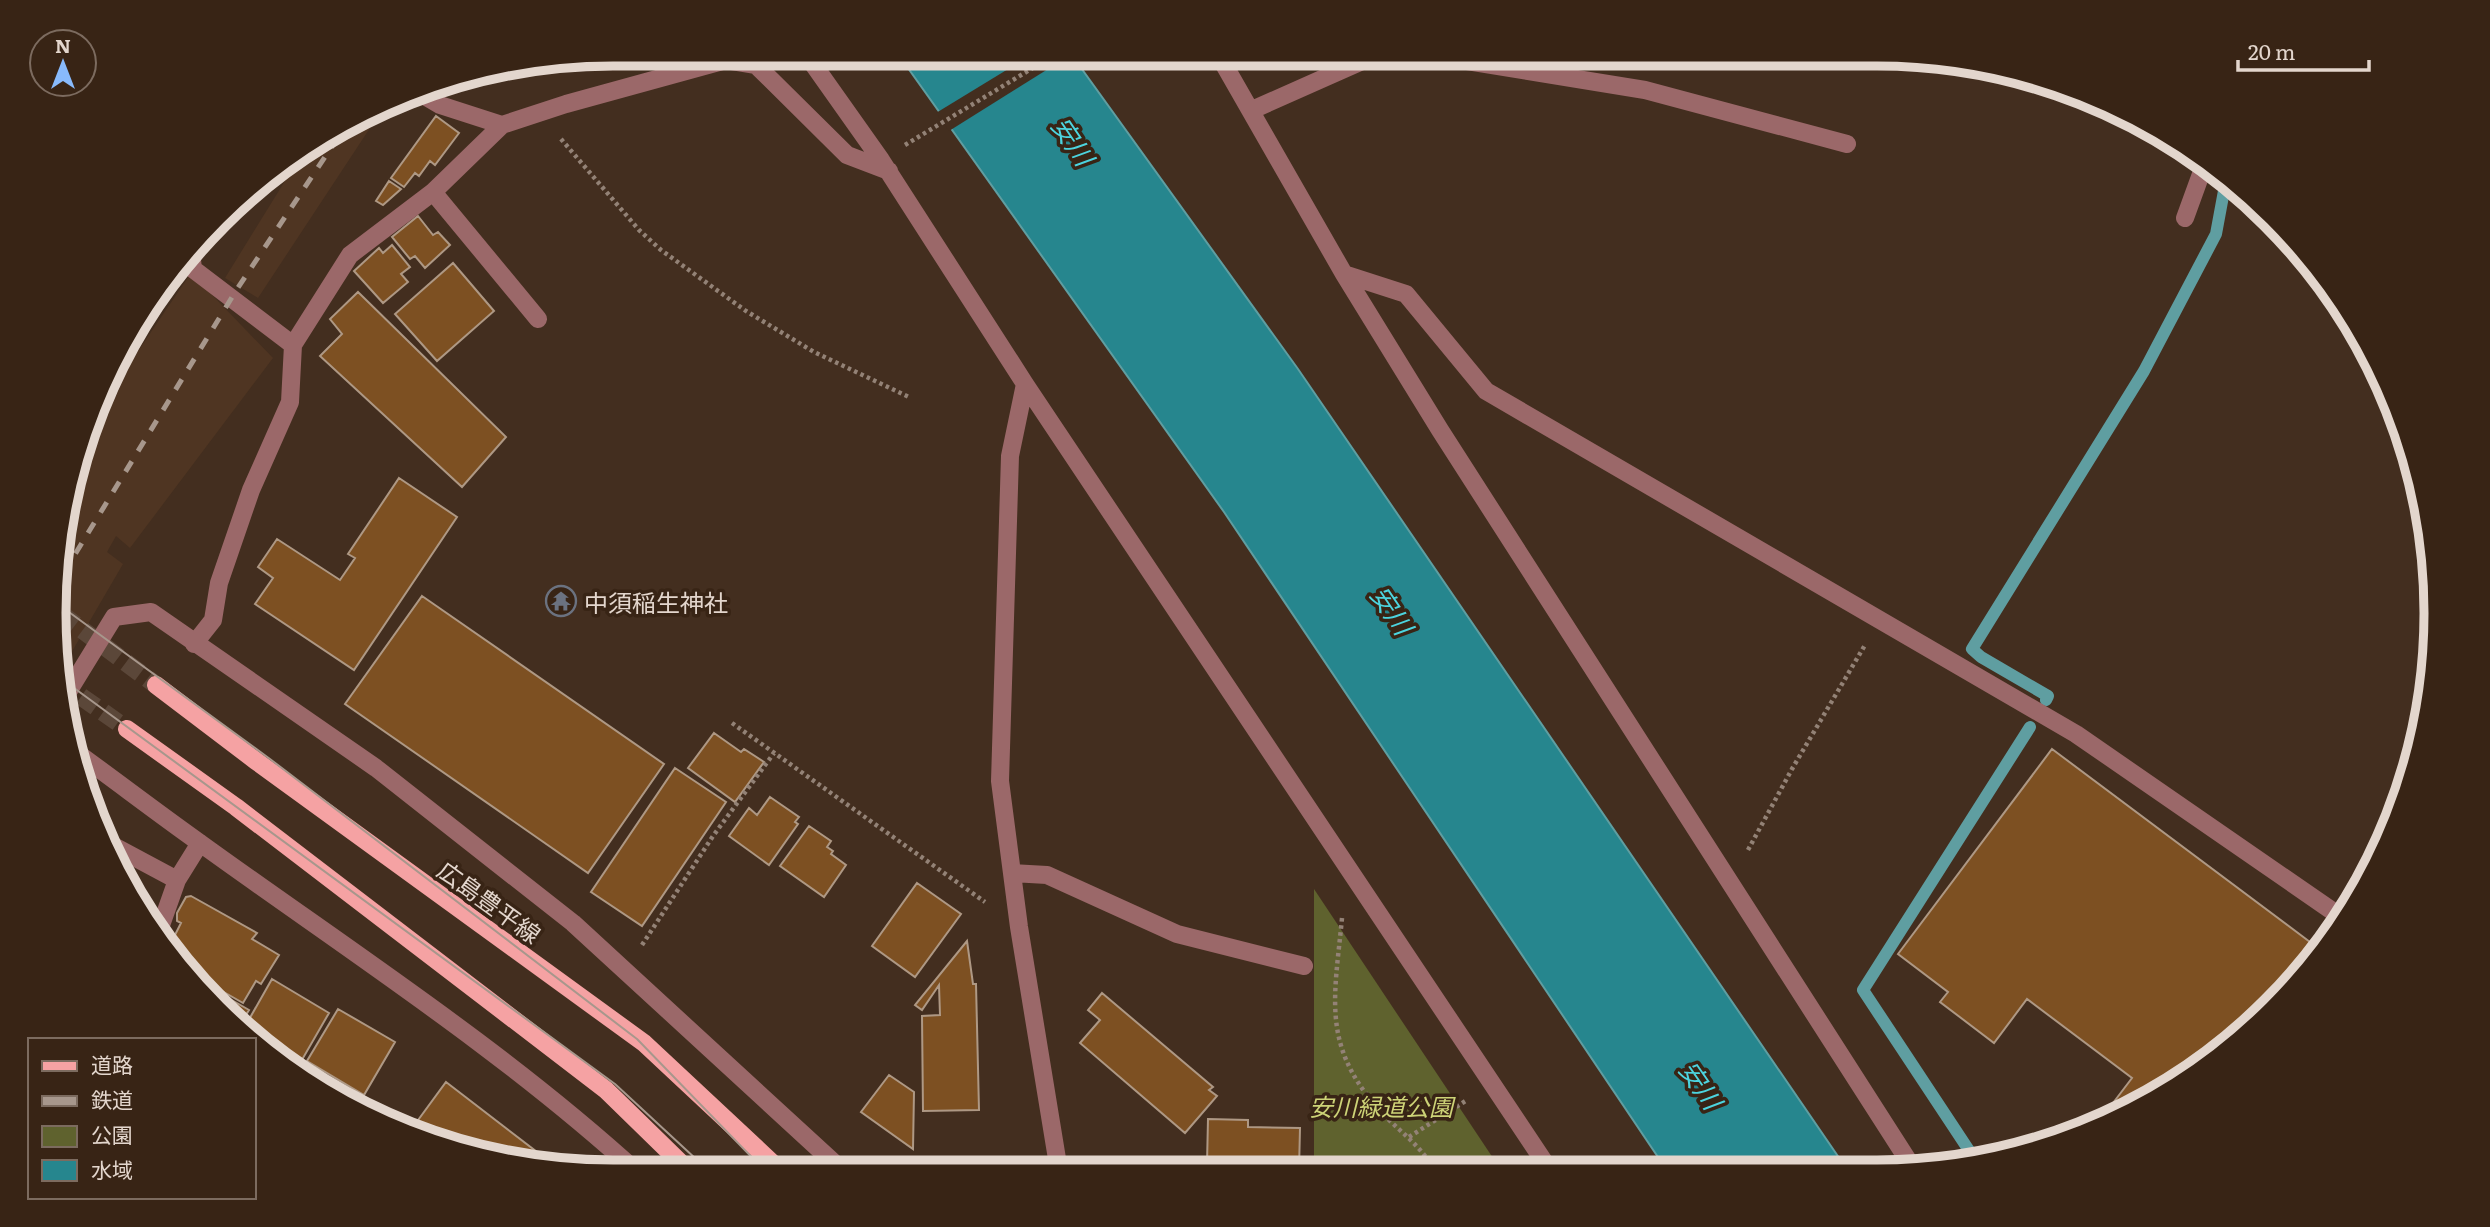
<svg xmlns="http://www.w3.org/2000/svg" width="2490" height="1227" viewBox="0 0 2490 1227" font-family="Literata,'Noto Sans JP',serif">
<rect width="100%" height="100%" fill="#432e1f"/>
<path fill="#4f3522" d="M 360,123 L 370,128 L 258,298 L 225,278 L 301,155 Z
M 191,273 L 273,358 L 130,548 L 116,536 L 107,552 L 123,564 L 60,672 L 64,523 L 72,528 L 80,515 L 65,504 L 72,487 L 81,475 L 132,360 Z"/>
<path fill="#5f622e" d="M 1314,889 L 1493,1158 L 1491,1170 L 1314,1170 Z"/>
<path fill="#26868e" stroke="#5f9ea1" stroke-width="2" d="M 898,54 L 1071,54 L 1298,369 L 1846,1168 L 1666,1169 L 1224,512 Z"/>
<path fill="#432e1f" d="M 1033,54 L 1072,54 L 949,131 L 936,113 Z"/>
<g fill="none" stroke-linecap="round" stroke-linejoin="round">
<path stroke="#5f9ea1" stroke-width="12" d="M 2046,700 L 2048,696 L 1981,657 L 1972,649 L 2144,371 L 2216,234 L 2226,180
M 1976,1161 L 1863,990 L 2030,727"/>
</g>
<path fill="#7d5022" stroke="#ae9884" stroke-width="2" d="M 436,116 L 459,133 L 435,165 L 430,161 L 419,176 L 415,173 L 404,187 L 391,178 Z
M 389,181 L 401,189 L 383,205 L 376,201 Z
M 418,216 L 433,235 L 438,232 L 450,245 L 425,268 L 415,256 L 410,259 L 392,237 Z
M 392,245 L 410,267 L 401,274 L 408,282 L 383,303 L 354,271 L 379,248 L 383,253 Z
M 453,263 L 494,311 L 437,361 L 395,314 Z
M 358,292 L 506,437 L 462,487 L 320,356 L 342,334 L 330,319 Z
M 399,478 L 457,517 L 354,670 L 255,604 L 273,578 L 258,567 L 277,539 L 340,580 L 355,558 L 348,554 Z
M 422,596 L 664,764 L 588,873 L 345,704 Z
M 714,733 L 741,752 L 744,749 L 764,762 L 735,802 L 688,768 Z
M 2052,749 L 2322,951 L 2217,1057 L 2094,1128 L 2132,1078 L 2027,999 L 1994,1043 L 1940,1002 L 1948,992 L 1898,954 Z
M 675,768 L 726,802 L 642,926 L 591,892 Z
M 770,797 L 799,817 L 795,822 L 798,824 L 769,865 L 729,836 L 749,808 L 757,815 Z
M 809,826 L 831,841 L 827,847 L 833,851 L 831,854 L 846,865 L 824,897 L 780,866 Z
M 917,883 L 961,914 L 915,977 L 872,946 Z
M 191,896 L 257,933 L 252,939 L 279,955 L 261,984 L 256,981 L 243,1003 L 194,975 L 171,943 L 181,923 L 177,921 L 177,913 L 186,897 Z
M 967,941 L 973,984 L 976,984 L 979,1110 L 923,1111 L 922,1016 L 940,1015 L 939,985 L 922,1010 L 915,1005 Z
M 272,979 L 329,1013 L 299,1065 L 257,1041 L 243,1030 Z
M 197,980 L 249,1010 L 239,1026 L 218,1009 Z
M 1102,993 L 1213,1087 L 1209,1090 L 1217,1096 L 1185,1133 L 1080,1043 L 1100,1020 L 1088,1010 Z
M 338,1009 L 395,1042 L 364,1095 L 307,1061 Z
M 889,1075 L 914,1092 L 913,1149 L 861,1112 Z
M 446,1082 L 537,1152 L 528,1164 L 504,1162 L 429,1139 L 413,1127 Z
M 1208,1119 L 1248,1120 L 1248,1127 L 1300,1128 L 1299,1170 L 1201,1171 L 1201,1164 L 1207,1164 Z"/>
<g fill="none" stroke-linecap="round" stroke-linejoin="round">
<path stroke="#5b4739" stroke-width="18" stroke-dasharray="18 9" stroke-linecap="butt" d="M 61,614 L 156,685
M 59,681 L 127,729"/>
<path stroke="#938276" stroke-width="4.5" stroke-dasharray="3.5 3.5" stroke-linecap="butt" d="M 561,139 L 639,230 L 661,250 L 746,311 L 814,352 L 911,398
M 905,145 L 1056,54
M 732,723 L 985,902
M 1748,850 L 1792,769 L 1865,645
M 1342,918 C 1335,994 1321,1043 1376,1106 C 1395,1129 1420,1143 1434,1170
M 642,945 L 713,836 L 774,753
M 1409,1137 L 1467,1100"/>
<path stroke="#9b6869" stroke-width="18" d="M 806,54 L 881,160 L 1025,384 L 1549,1169
M 1218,54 L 1344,274 L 1440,430 L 1913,1168
M 1424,54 L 1645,90 L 1847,144
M 418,92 L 440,105 L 502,125
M 1252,110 L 1378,54
M 433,192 L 538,319
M 2185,218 L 2205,163
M 191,251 L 193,269 L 293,345
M 1344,274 L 1406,294 L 1486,391 L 2076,734 L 2341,917
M 1025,384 L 1010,456 L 1000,781 L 1019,927 L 1059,1171
M 194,644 L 213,620 L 219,583 L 251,490 L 290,402 L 293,345 L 350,255 L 433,192 L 502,125 L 566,104 L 726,60 L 756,65 L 847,155 L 889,171
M 63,700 L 114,617 L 151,612 L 376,768 L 573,923 L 844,1172
M 80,755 C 120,784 159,814 200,843 C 348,950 502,1049 638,1173
M 106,842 L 177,880
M 1012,873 L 1047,875 L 1177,934 L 1304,966
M 160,928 L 177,880 L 200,843"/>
<path stroke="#f5a2a3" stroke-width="18" d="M 156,685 L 256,761 L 644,1043 L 782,1172
M 127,729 L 236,807 L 606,1090 L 690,1172"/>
<path stroke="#a7978c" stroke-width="2" d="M 62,607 L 270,759 L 637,1039 L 766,1172
M 59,677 L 615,1084 L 710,1172"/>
<path stroke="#a7978c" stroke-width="5" stroke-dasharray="12 12" stroke-linecap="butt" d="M 63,574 L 237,289 L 341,133"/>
</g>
<defs>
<g id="temple-ring" transform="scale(1.575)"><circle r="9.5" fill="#382415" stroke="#6b7280" stroke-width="1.5"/><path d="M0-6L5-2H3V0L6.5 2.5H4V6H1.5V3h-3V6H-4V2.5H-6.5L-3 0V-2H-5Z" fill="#6b7280"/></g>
</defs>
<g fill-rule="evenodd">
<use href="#temple-ring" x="561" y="601"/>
</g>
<g text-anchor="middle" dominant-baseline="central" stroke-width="7" stroke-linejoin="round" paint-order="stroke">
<g font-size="24" fill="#e3d6cd" stroke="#382415" text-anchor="start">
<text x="584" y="601">中須稲生神社</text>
</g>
<g font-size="24" fill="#e3d6cd" stroke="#382415">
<text transform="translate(490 901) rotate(36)">広島豊平線</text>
</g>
<g font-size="24" font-style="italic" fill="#cdd377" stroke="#382415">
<text x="1381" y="1105">安川緑道公園</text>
</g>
<g font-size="26" font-style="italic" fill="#4cd4df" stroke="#382415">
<text transform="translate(1074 140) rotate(56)">安川</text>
<text transform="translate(1393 609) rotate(56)">安川</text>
<text transform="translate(1702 1084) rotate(55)">安川</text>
</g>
</g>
<path d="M0 0H2490V1227H0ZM613 66H1877A547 547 0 0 1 2424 613V613A547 547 0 0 1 1877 1160H613A547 547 0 0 1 66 613V613A547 547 0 0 1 613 66Z" fill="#382415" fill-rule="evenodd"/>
<path fill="none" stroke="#e3d6cd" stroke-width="9" d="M613 66H1877A547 547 0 0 1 2424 613V613A547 547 0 0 1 1877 1160H613A547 547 0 0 1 66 613V613A547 547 0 0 1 613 66Z"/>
<rect x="28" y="1038" width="228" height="161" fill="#382415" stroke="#7c6b5f" stroke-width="2"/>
<rect x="42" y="1061" width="35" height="10" fill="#f5a2a3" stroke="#7c6b5f" stroke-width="2"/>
<text x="91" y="1073" font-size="21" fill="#e3d6cd">道路</text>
<rect x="42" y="1096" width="35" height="10" fill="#a7978c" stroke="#7c6b5f" stroke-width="2"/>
<text x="91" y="1108" font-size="21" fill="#e3d6cd">鉄道</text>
<rect x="42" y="1126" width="35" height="21" fill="#5f622e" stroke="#7c6b5f" stroke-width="2"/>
<text x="91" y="1143" font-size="21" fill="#e3d6cd">公園</text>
<rect x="42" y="1160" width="35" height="21" fill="#26868e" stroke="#7c6b5f" stroke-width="2"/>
<text x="91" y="1178" font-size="21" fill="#e3d6cd">水域</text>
<g transform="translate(63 63)"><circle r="33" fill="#382415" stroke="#7c6b5f" stroke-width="2"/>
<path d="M0-5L12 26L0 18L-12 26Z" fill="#88bafc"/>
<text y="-10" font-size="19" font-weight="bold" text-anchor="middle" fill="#e3d6cd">N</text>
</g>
<path d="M2238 60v10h131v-10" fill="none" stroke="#e3d6cd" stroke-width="3.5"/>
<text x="2248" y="60" font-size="21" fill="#e3d6cd" stroke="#382415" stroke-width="5" paint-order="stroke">20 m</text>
</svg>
